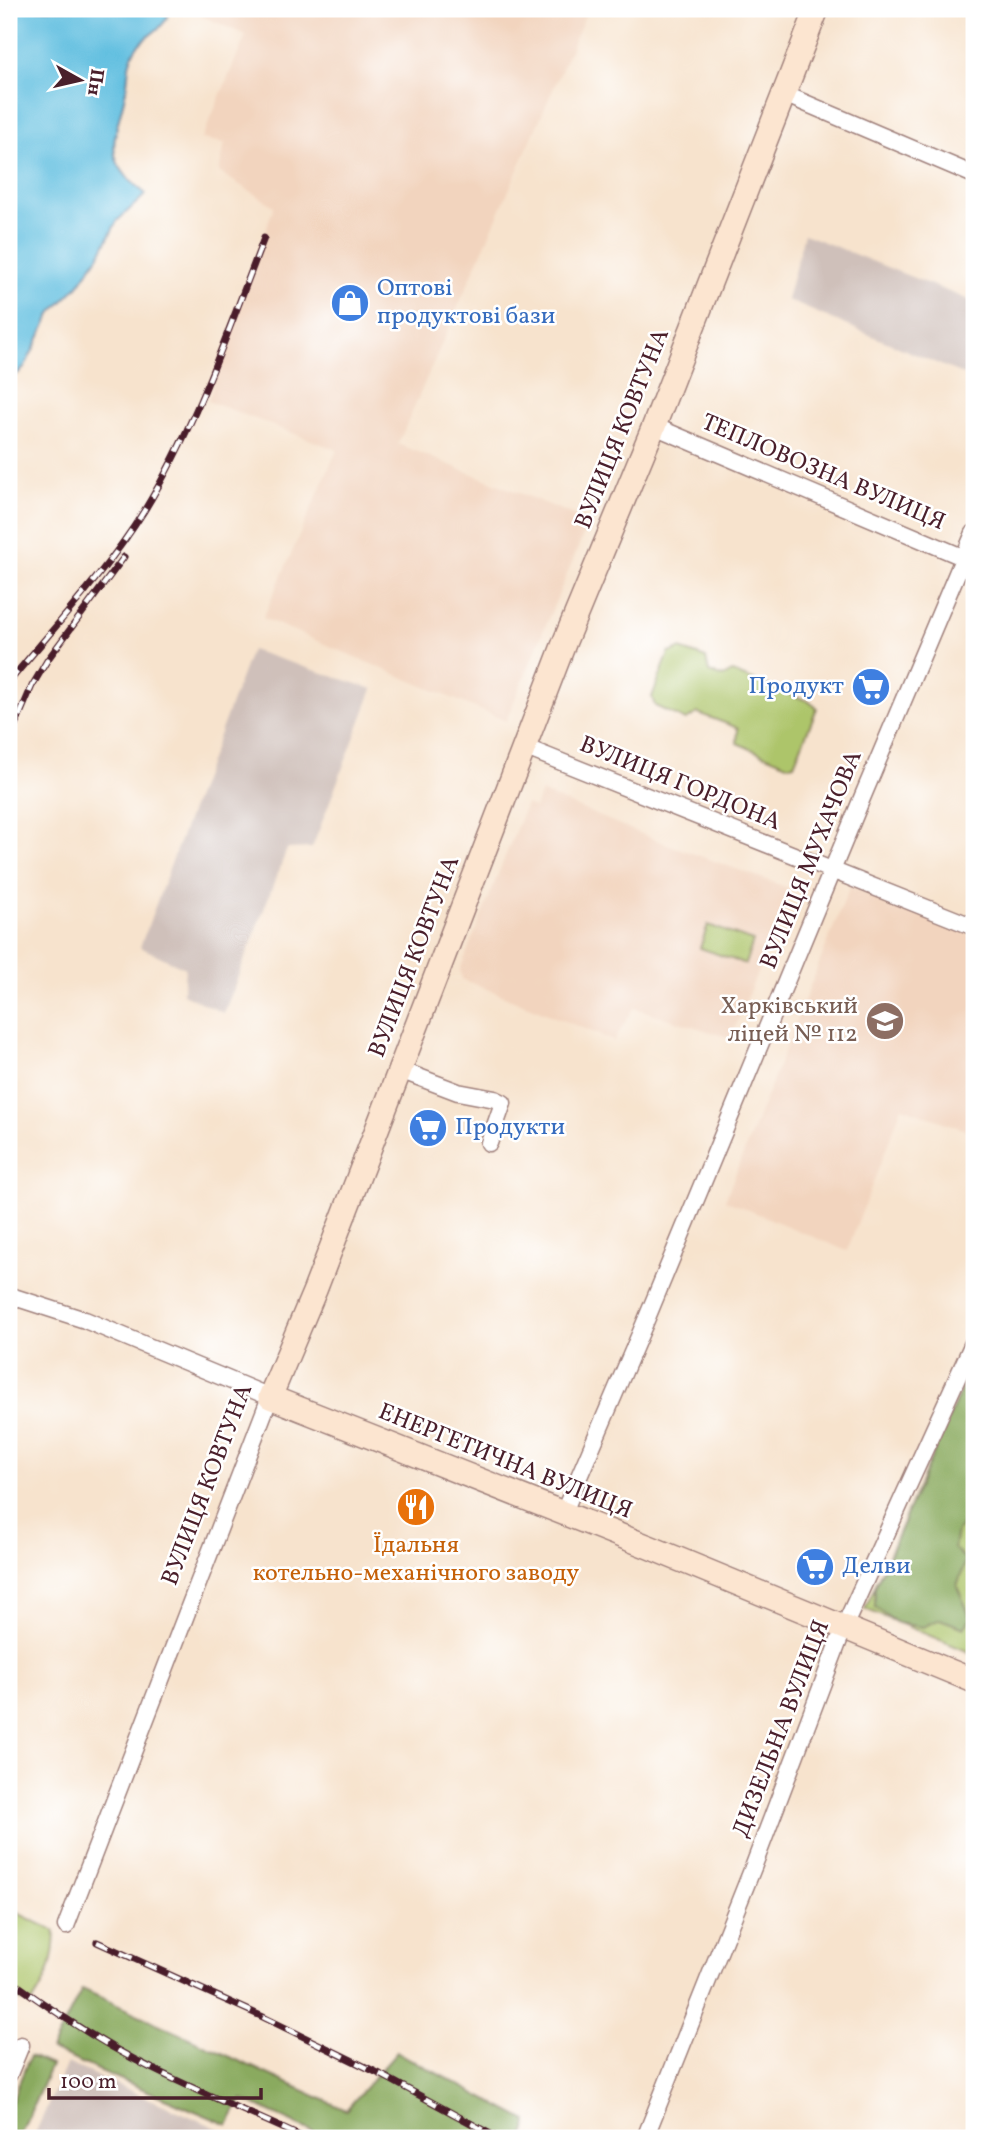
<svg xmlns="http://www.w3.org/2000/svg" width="983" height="2147" viewBox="0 0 983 2147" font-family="Vollkorn,serif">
<rect width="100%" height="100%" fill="#fff"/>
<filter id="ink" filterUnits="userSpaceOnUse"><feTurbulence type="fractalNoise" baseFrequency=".0143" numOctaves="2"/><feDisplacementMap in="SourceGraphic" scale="14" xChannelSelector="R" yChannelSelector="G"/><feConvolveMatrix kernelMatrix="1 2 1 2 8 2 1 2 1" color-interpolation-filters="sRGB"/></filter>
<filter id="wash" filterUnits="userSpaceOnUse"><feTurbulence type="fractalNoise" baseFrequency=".00686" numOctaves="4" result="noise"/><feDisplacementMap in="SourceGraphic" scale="28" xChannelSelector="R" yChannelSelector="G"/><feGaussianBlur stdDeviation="1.57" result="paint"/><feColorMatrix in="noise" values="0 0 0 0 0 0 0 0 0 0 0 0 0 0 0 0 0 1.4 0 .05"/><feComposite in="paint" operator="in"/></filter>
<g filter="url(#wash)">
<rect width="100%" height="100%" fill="#f7e3cd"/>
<path fill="#f2d4be" d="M 204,9 L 588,9 L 398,444 L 589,521 L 506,721 L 263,618 L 337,450 L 208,401 L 274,206 L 219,172 L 225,143 L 202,139 L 246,35 L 201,16 Z
M 541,792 L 656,840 L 791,889 L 731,1038 L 634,1008 L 614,1041 L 462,979 L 460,970 L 526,804 L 535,808 Z
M 850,886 L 974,936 L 974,1133 L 902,1107 L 847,1251 L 725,1200 Z"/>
<path fill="#cfc0ba" d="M 804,234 L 974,302 L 974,379 L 787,300 Z
M 251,650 L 373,689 L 312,848 L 287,849 L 224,1013 L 183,994 L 185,968 L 140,947 Z
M 67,2063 L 240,2138 L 33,2138 Z"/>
<path fill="#adc56b" stroke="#7c724b" stroke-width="2" d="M 680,649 L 706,658 L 709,672 L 723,677 L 732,672 L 808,701 L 817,708 L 794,764 L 789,765 L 737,743 L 738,728 L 698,713 L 686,720 L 655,706 L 652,697 L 669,653 Z
M 708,925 L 753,941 L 745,964 L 700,948 Z
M 974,1360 L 974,1654 L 865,1609 Z
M 9,1909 L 55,1931 C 54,1963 49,1976 32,2003 L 9,1998 Z"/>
<path fill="#8aaa5f" stroke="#6a6445" stroke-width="2" d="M 974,1360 L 974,1511 L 957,1531 L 954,1548 L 966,1560 L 957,1586 L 971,1618 L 964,1628 L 940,1619 L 923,1627 L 897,1623 L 875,1607 L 875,1587 Z
M 82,1989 L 346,2110 L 397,2052 L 527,2121 L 525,2138 L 326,2138 L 242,2099 L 228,2125 L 51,2050 Z
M 30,2056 L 51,2065 L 19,2138 L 9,2138 L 9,2108 Z"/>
<path fill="#62bfe0" stroke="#566f86" stroke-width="2" d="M 9,9 L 170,9 C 166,30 147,33 136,48 C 127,61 129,75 126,90 C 116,139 98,158 146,194 L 117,221 L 101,252 L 78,286 L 52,312 L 24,368 L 9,381 L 9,78 L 15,51 Z"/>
</g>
<g filter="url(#ink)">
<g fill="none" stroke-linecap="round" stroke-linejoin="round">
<g stroke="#a0817c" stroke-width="19">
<path id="street" d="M 784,94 L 974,175
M 654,426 L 974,562
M 524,747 L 974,927
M 400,1070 L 458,1092 L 495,1099 L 503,1103 L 489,1143
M 14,1297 L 85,1320 L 270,1397 L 66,1926
M 563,1514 L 644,1325 L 862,798 L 974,533
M 9,2074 L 21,2045
M 645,2138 L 754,1865 L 844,1627 L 974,1341"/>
</g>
<g stroke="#a0817c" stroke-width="26">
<path id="secondary" d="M 817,9 L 654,426 L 565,641 L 315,1290 L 270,1397 L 649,1547 L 974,1681"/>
</g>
<use href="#street" stroke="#fff" stroke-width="16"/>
<use href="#secondary" stroke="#fce5d0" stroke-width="23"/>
<g stroke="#4a1f2b" stroke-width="7">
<path id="rail" d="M 9,682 C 55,626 106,572 144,511 C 196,426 228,331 264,238
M 9,740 L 32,686 L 48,659 L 124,557
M 97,1942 L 261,2016 L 380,2074 L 498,2138
M 9,1979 C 54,2012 101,2043 151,2068 C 201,2093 253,2114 304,2138"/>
</g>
<use href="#rail" stroke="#fff" stroke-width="4.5" stroke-dasharray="13" stroke-linecap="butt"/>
</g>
</g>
<defs>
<g id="shop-disc" transform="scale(2.0125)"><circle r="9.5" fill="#3f7fe0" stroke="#fff"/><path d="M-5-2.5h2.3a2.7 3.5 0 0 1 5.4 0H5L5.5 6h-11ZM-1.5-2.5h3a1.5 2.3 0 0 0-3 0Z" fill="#fff"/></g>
<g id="supermarket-disc" transform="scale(2.0125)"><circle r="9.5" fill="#3f7fe0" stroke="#fff"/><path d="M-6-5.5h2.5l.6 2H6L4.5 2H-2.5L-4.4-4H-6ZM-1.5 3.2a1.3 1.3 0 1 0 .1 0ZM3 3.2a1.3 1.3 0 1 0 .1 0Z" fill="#fff"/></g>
<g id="university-disc" transform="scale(2.0125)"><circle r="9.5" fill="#8d6e63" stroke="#fff"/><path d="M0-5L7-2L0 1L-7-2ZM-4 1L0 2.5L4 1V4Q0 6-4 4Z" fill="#fff"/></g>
<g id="restaurant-disc" transform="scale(2.0125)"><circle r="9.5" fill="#e8710a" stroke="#fff"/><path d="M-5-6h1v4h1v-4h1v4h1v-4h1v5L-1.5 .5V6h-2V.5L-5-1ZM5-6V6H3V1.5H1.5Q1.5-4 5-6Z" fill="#fff"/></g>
</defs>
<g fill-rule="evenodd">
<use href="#shop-disc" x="350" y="303"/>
<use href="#supermarket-disc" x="871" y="687"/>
<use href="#university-disc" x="885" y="1021"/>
<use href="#supermarket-disc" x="428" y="1128"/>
<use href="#restaurant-disc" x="416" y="1507"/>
<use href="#supermarket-disc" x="815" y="1567"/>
</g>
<g text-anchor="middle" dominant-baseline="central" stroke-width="5" stroke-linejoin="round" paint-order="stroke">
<g font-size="24" fill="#366cbe" stroke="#fff" text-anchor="start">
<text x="377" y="289">Оптові<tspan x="377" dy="28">продуктові бази</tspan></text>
<text x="844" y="687" text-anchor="end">Продукт</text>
<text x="455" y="1128">Продукти</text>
<text x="842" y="1567">Делви</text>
</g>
<g font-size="24" fill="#4a1f2b" stroke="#fff">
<text transform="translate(623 429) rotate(-68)">ВУЛИЦЯ КОВТУНА</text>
<text transform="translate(823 473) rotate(23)">ТЕПЛОВОЗНА ВУЛИЦЯ</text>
<text transform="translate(680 784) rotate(22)">ВУЛИЦЯ ГОРДОНА</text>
<text transform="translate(812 860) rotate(-68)">ВУЛИЦЯ МУХАЧОВА</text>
<text transform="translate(415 957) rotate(-69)">ВУЛИЦЯ КОВТУНА</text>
<text transform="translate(505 1462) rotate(22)">ЕНЕРГЕТИЧНА ВУЛИЦЯ</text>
<text transform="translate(208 1485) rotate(-69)">ВУЛИЦЯ КОВТУНА</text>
<text transform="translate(782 1729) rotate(-69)">ДИЗЕЛЬНА ВУЛИЦЯ</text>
</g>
<g font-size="24" fill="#785e54" stroke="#fff" text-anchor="end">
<text x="858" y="1007">Харківський<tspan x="858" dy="28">ліцей № 112</tspan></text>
</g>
<g font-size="24" fill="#c56008" stroke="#fff">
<text x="416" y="1546">Їдальня<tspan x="416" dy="28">котельно-механічного заводу</tspan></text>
</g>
</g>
<rect width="983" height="2147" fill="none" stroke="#fff" stroke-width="35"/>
<g transform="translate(80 80) rotate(98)" stroke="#ffffff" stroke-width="5" paint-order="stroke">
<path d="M0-5L12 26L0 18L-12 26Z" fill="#4a1f2b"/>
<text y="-10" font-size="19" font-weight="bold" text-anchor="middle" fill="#4a1f2b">Пн</text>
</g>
<path d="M49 2088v10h212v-10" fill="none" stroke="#4a1f2b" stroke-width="3.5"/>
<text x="60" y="2088" font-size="21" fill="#4a1f2b" stroke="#ffffff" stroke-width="5" paint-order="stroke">100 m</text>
</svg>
